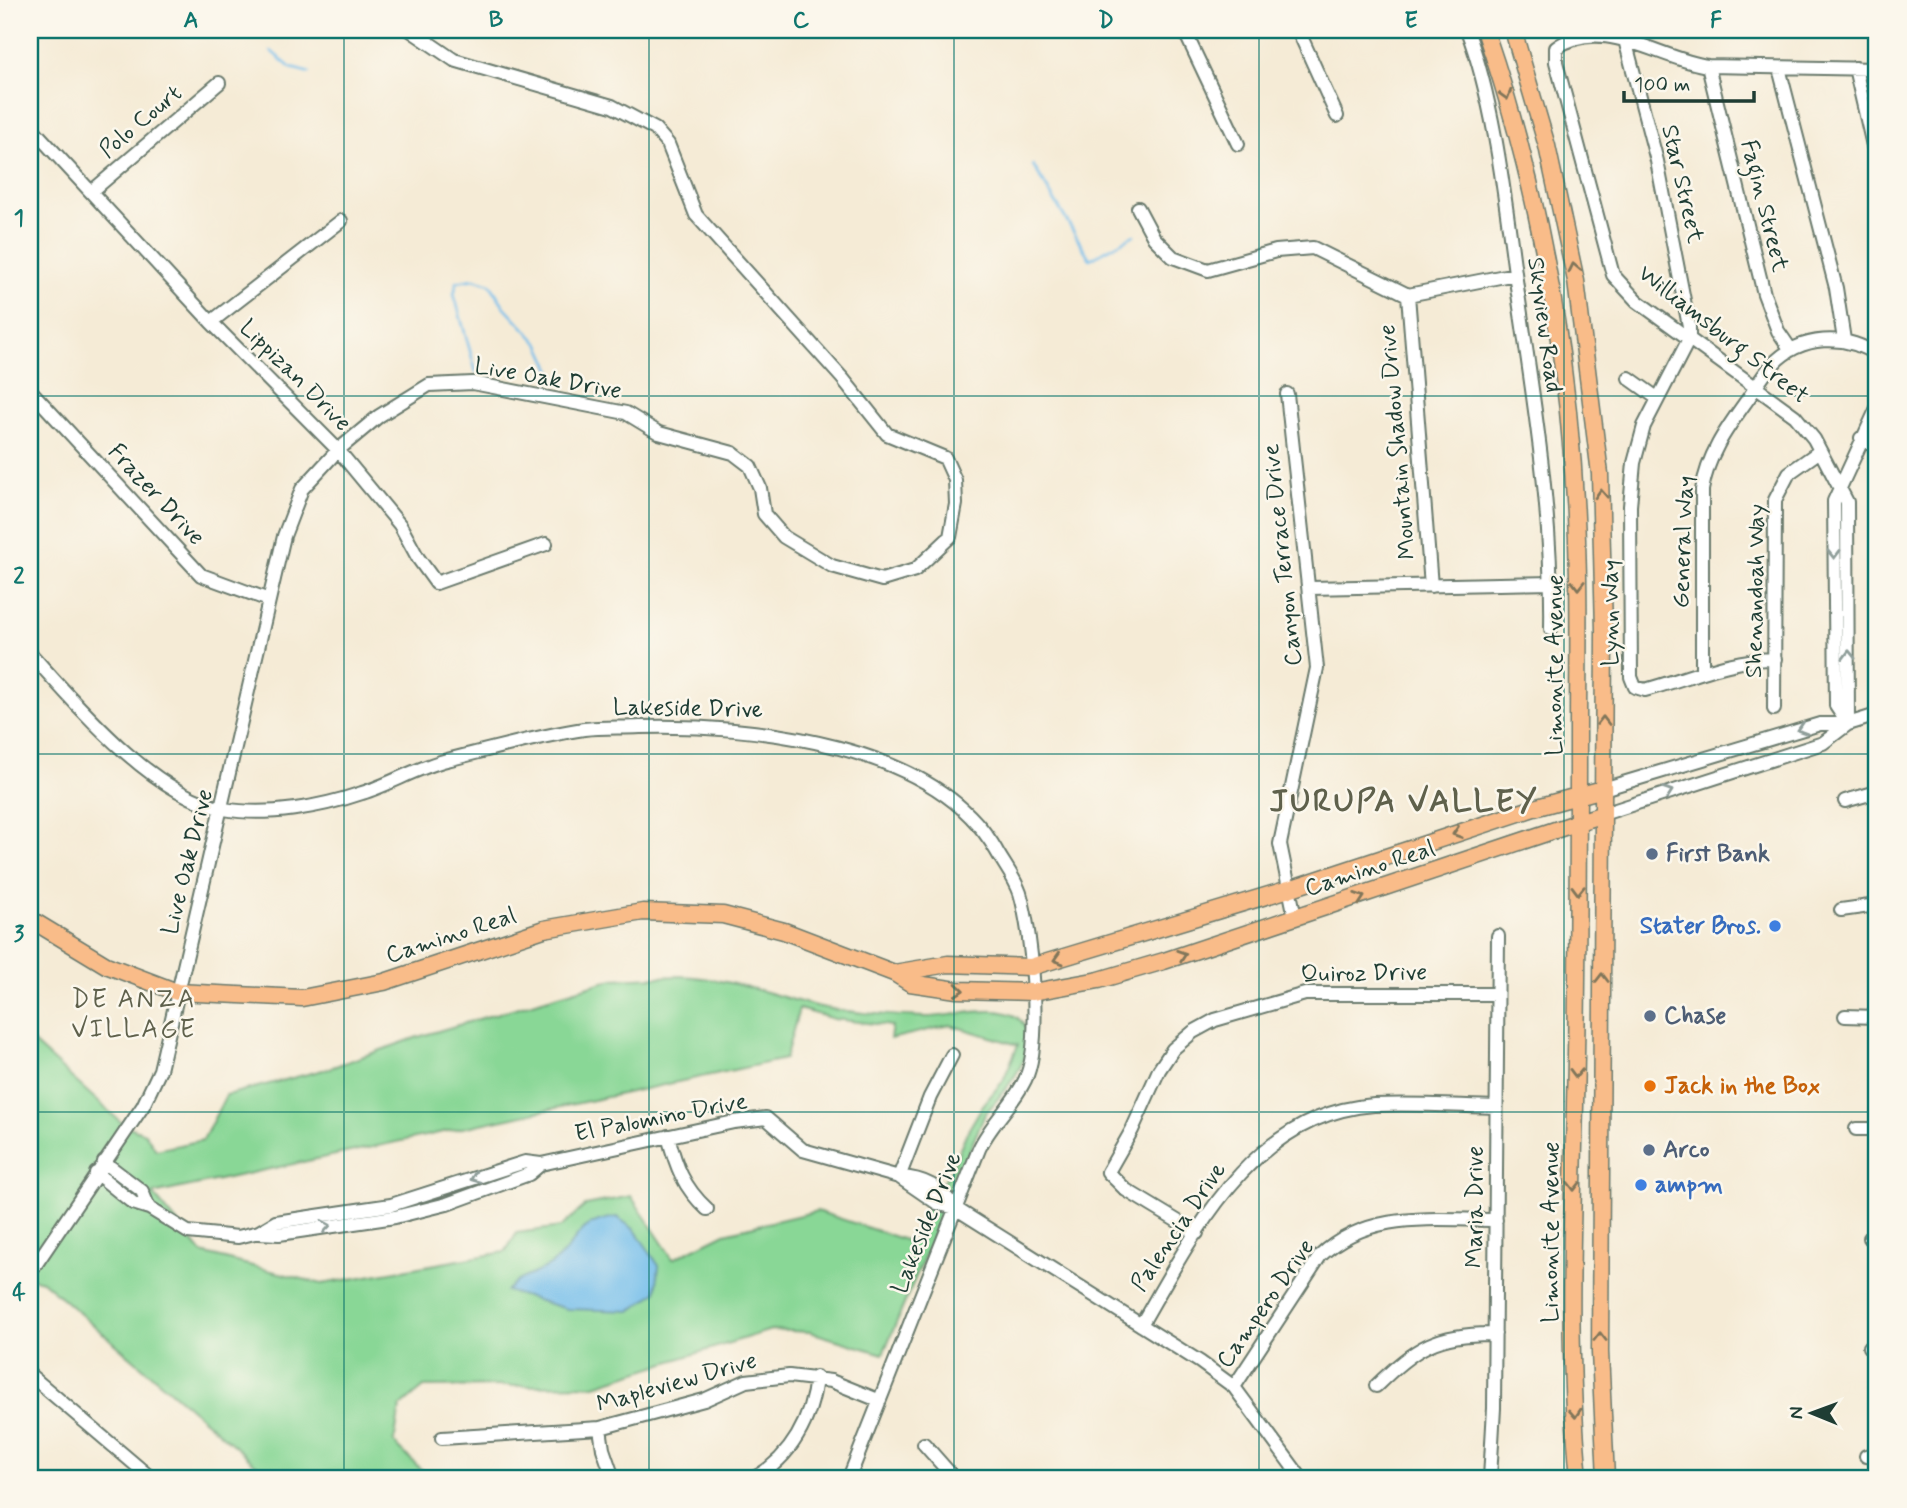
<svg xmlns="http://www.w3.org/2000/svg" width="1907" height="1508" viewBox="0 0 1907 1508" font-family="Mynerve,sans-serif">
<rect width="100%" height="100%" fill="#fbf7ec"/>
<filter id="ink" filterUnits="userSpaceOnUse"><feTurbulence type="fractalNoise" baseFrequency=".0143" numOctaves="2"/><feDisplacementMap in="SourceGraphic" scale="14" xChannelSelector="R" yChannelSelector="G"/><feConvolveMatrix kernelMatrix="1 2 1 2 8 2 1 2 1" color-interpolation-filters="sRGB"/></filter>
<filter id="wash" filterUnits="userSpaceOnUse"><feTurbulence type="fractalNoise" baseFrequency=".00686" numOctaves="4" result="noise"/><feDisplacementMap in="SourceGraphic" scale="28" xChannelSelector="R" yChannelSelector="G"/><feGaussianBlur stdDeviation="1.57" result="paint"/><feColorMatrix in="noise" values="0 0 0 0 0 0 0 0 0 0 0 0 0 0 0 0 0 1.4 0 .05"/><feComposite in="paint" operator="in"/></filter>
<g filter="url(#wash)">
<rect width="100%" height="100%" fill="#f5ebd6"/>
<path fill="#89d796" stroke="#548a65" stroke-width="2" fill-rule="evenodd" d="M 679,976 C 726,978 764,992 808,1004 C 835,1012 896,1016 925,1017 C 950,1018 1004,1000 1022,1022 C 1044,1049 1002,1094 985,1114 L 883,1354 L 810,1332 L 771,1330 L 595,1385 L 424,1387 L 400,1407 L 394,1443 L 430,1478 L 272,1478 L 42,1281 L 30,1278 L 30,1040 L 124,1125 L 145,1133 L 156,1150 L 203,1140 L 226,1095 L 327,1069 L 418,1037 L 613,979 ZM 799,1009 L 834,1019 L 892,1026 L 890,1039 L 950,1025 L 1018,1045 L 1003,1081 L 983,1105 L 966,1134 L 949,1174 L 927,1204 L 914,1243 L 817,1211 L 725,1233 L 673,1259 L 631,1196 L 586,1205 L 561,1227 L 517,1233 L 505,1252 L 322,1284 L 202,1253 L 153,1194 L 785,1059 Z"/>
<path fill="#72bdeb" stroke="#487d90" stroke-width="2" d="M 617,1217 L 635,1230 L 659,1266 L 656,1292 L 631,1311 L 567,1309 L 506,1291 C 521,1274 536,1276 553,1263 C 581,1242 572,1223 617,1217 Z"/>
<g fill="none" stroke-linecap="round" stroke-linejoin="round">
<path stroke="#72bdeb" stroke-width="2.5" d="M 271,51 L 291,68 L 310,73
M 1033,165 L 1090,259 L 1134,235
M 476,372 L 454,294 L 457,282 L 474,279 L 490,284 L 504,306 L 540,345 L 553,373"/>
</g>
</g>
<g filter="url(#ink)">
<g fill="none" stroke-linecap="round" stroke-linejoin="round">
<g stroke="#6a7a6d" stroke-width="16">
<path id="minor" d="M 1184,30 L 1238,144
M 1298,30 L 1337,116
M 1467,30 C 1495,104 1505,201 1516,280 C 1533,396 1553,512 1551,629
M 1625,40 L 1657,161 L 1689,326 L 1689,339 L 1644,426 L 1634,463 L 1630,506 L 1631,677 L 1635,687 L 1645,690 C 1689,678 1729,659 1775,659
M 1708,66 L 1764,294 L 1778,331 L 1791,350
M 1779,68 L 1836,288 L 1844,340
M 1855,68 L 1877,163
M 30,126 L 211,322 L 338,450 L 400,525 L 418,558 L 436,583 L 546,544
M 91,192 L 219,83
M 1138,208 L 1154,238 L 1173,257 L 1208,270 L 1276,251 L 1313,248 L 1408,295 L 1515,274
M 1408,295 L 1431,586
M 211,322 L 341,221
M 1629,378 L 1657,398
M 30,390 L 201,575 L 269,600
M 1287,394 L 1317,668 L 1280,844 L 1295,917
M 1861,438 L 1877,448
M 1310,588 L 1552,583
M 30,653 C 77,705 152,795 224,809 C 267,817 321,807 362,793 C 391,784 418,767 447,760 C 492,749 538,736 584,729 C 602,727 622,728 640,727 C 751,724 935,743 996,850 C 1003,863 1015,878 1020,893 C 1032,933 1043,1043 1025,1080 C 1013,1105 991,1123 979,1149 L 849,1478
M 1702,672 L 1702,490 C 1708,455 1725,431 1745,403 C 1755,390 1762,375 1773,364 C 1801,335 1845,333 1877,355
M 1774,709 L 1775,500 L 1789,473 L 1820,451
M 1848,724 L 1847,502 L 1814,439 L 1795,416 L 1637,301 L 1613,275 L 1556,62 L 1556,48 C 1602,14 1661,60 1708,66 L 1877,69
M 1848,724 L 1836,706 L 1834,501 L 1877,408
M 1603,789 L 1820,724 L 1848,724 L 1877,715
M 1845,801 L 1877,792
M 1603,814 L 1823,743 L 1848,724
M 1841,910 L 1877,905
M 1845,1016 L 1877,1017
M 1856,1129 L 1877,1129
M 668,1136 C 676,1166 683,1187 707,1209
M 96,1173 L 133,1203 L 149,1208 L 142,1191 L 104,1162
M 149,1208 L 188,1232 L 238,1237 L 259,1232 L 276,1222 L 391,1205 L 525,1162 L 541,1164 L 734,1122 L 766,1118 L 803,1150 L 899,1177 L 930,1097 L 952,1055
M 955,1208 C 940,1187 925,1178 899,1177 L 937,1203 L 955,1208 L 1200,1362 L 1234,1387 L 1301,1478
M 259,1233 L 279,1234 L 395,1217 L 447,1204 L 529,1174 L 541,1164
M 1197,1233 L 1126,1190 L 1108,1172 L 1132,1130 L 1159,1070 L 1173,1049 L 1193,1032 L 1215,1020 L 1305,994 L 1497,994
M 1870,1238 L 1877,1238
M 30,1273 L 143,1106 L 160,1070 L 284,536 L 302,489 L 338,450 L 379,416 L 429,385 L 473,383 L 626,413 L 659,433 L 733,453 L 750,466 L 760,488 L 764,514 L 784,537 L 832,566 L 882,580 L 915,570 L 950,537 L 956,504 L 955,480 L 945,458 L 887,434 L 843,379 L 696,215 L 668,144 L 655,129 L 612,106 L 454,60 L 410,30
M 1141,1325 C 1195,1232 1252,1114 1374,1105 C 1414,1103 1456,1106 1496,1107
M 1869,1347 L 1877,1347
M 30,1375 L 151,1478
M 1376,1386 C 1416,1347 1437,1333 1495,1334
M 1234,1387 L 1320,1256 C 1369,1210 1433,1220 1496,1220
M 600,1428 L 603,1449 L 613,1478
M 442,1438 L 600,1428 L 704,1400 L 746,1381 L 789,1376 L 831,1381 L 878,1400
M 924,1444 L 954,1478
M 1866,1456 L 1877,1457
M 754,1478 C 791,1458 812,1419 816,1377
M 1490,1478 L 1494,1408 L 1498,936"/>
</g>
<g stroke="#6a7a6d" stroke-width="19">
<path id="major" d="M 1485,30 C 1545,204 1575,393 1578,577 C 1579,631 1578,684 1578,738 C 1578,860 1578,983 1575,1105 C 1572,1229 1567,1355 1579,1478
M 1513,30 L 1547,146 L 1576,281 L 1600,474 L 1604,630 L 1600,1352 L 1606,1478
M 30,919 L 106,965 L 177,992 L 302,998 L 384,982 L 544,929 L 643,912 L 723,915 L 784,931 L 894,973 L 910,983 L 957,990 L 1033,992 L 1099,980 L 1164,961 L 1603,814
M 894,973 L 948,964 L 1031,967 L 1289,889 L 1534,808 L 1603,789"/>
</g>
<use href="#minor" stroke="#fff" stroke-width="12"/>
<use href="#major" stroke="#f9bc89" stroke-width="16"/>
</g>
<defs><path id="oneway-chevron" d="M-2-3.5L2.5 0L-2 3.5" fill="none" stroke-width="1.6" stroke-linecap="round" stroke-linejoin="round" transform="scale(1.75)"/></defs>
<g stroke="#81765a">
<use href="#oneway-chevron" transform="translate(1506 95) rotate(74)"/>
<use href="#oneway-chevron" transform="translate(1574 268) rotate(-102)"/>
<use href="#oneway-chevron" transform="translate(1601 494) rotate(-93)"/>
<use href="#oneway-chevron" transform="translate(1578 585) rotate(90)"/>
<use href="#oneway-chevron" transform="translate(1603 721) rotate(-90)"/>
<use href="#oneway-chevron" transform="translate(1457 833) rotate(162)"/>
<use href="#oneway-chevron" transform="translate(1578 890) rotate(91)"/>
<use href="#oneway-chevron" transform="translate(1360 898) rotate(-19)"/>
<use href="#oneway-chevron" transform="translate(1182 955) rotate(-19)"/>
<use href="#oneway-chevron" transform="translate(1058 959) rotate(163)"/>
<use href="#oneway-chevron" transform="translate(1602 978) rotate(-90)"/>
<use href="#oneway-chevron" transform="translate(959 990) rotate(5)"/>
<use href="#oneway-chevron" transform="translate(1576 1073) rotate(91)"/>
<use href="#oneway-chevron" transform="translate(1574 1186) rotate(90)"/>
<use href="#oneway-chevron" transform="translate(1600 1337) rotate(-90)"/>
<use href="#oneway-chevron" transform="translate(1575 1413) rotate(86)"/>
</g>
<g stroke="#8f9e9a">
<use href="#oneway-chevron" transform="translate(1834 554) rotate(89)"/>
<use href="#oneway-chevron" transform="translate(1849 655) rotate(-91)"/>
<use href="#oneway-chevron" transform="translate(1802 729) rotate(162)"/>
<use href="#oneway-chevron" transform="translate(1668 792) rotate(-19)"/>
<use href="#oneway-chevron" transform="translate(475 1178) rotate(159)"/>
<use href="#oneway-chevron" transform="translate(326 1226) rotate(-9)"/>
</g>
</g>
<path fill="none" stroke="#0f766e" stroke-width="2" stroke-opacity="0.55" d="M 344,30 L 344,1478M 649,30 L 649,1478M 954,30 L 954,1478M 1259,30 L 1259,1478M 1564,30 L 1564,1478M 30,396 L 1877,396M 30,754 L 1877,754M 30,1112 L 1877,1112"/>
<g fill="#5c6f8a" stroke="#fbf7ec" stroke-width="2.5">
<circle cx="1652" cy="854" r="7"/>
<circle cx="1650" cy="1016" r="7"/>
<circle cx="1649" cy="1150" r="7"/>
</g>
<g fill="#3f7fe0" stroke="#fbf7ec" stroke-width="2.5">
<circle cx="1775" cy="926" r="7"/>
<circle cx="1641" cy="1185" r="7"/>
</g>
<circle fill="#e8710a" stroke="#fbf7ec" stroke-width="2.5" cx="1650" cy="1086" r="7"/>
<g text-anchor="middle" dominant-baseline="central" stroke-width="5" stroke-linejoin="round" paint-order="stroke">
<g font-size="24" fill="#1f3d34" stroke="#fbf7ec">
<text transform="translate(141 122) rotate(-40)">Polo Court</text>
<text transform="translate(1682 184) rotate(77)">Star Street</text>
<text transform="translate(1764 206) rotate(76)">Fagin Street</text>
<text transform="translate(1544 325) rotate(82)">Skyview Road</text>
<text transform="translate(1723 335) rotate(38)">Williamsburg Street</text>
<text transform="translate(295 376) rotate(45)">Lippizan Drive</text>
<text transform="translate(548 379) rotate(10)">Live Oak Drive</text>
<text transform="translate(1398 442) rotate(-95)">Mountain Shadow Drive</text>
<text transform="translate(156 495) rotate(47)">Frazer Drive</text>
<text transform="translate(1684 542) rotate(-88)">General Way</text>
<text transform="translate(1283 555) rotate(-96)">Canyon Terrace Drive</text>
<text transform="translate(1756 591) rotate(-89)">Shenandoah Way</text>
<text transform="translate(1611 613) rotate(-90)">Lynn Way</text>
<text transform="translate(1555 665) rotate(-90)">Limonite Avenue</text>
<text transform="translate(688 709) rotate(1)">Lakeside Drive</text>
<text transform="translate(188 862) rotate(-76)">Live Oak Drive</text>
<text transform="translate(1370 869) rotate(-18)">Camino Real</text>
<text transform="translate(451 936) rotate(-18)">Camino Real</text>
<text transform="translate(1364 974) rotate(-1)">Quiroz Drive</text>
<text transform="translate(661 1118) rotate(-11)">El Palomino Drive</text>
<text transform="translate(1475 1207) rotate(-90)">Maria Drive</text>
<text transform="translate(927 1223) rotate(-68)">Lakeside Drive</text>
<text transform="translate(1179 1227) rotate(-56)">Palencia Drive</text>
<text transform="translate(1551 1232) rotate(-90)">Limonite Avenue</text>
<text transform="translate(1266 1304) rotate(-55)">Campero Drive</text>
<text transform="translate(677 1383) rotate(-16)">Mapleview Drive</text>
</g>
<g font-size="24" font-weight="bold" fill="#4e5e75" stroke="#fbf7ec" text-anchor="start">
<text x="1666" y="854">First Bank</text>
<text x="1664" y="1016">Chase</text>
<text x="1663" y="1150">Arco</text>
</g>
<g font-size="24" font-weight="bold" fill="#366cbe" stroke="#fbf7ec" text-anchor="end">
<text x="1761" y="926">Stater Bros.</text>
<text x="1655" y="1185" text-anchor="start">ampm</text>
</g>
<g font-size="24" font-weight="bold" fill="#c56008" stroke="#fbf7ec" text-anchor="start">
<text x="1664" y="1086">Jack in the Box</text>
</g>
<g font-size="26" letter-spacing="2" fill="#5f614c" stroke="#fbf7ec">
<text x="134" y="1000">DE ANZA<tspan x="134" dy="30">VILLAGE</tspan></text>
</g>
<g font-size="32" font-weight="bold" letter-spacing="2" fill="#5f614c" stroke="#fbf7ec">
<text x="1404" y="802">JURUPA VALLEY</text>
</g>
</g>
<rect width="1907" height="1508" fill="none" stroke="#fbf7ec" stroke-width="77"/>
<g transform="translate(1812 1413) rotate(271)" stroke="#fbf7ec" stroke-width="5" paint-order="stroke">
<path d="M0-5L12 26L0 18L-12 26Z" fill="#1f3d34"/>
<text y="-10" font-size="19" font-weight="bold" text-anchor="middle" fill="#1f3d34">N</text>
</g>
<path d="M1624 91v10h130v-10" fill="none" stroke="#1f3d34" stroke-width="3.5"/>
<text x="1634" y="91" font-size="21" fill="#1f3d34" stroke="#fbf7ec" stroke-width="5" paint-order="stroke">100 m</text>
<rect x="38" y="38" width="1830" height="1432" fill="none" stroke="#0f766e" stroke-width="2.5"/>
<g font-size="23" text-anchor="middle" font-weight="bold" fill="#0f766e">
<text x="191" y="27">A</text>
<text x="496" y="27">B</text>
<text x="801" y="27">C</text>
<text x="1106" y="27">D</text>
<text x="1411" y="27">E</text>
<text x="1716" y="27">F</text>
<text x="19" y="225">1</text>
<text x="19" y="583">2</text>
<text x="19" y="941">3</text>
<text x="19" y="1299">4</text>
</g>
</svg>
